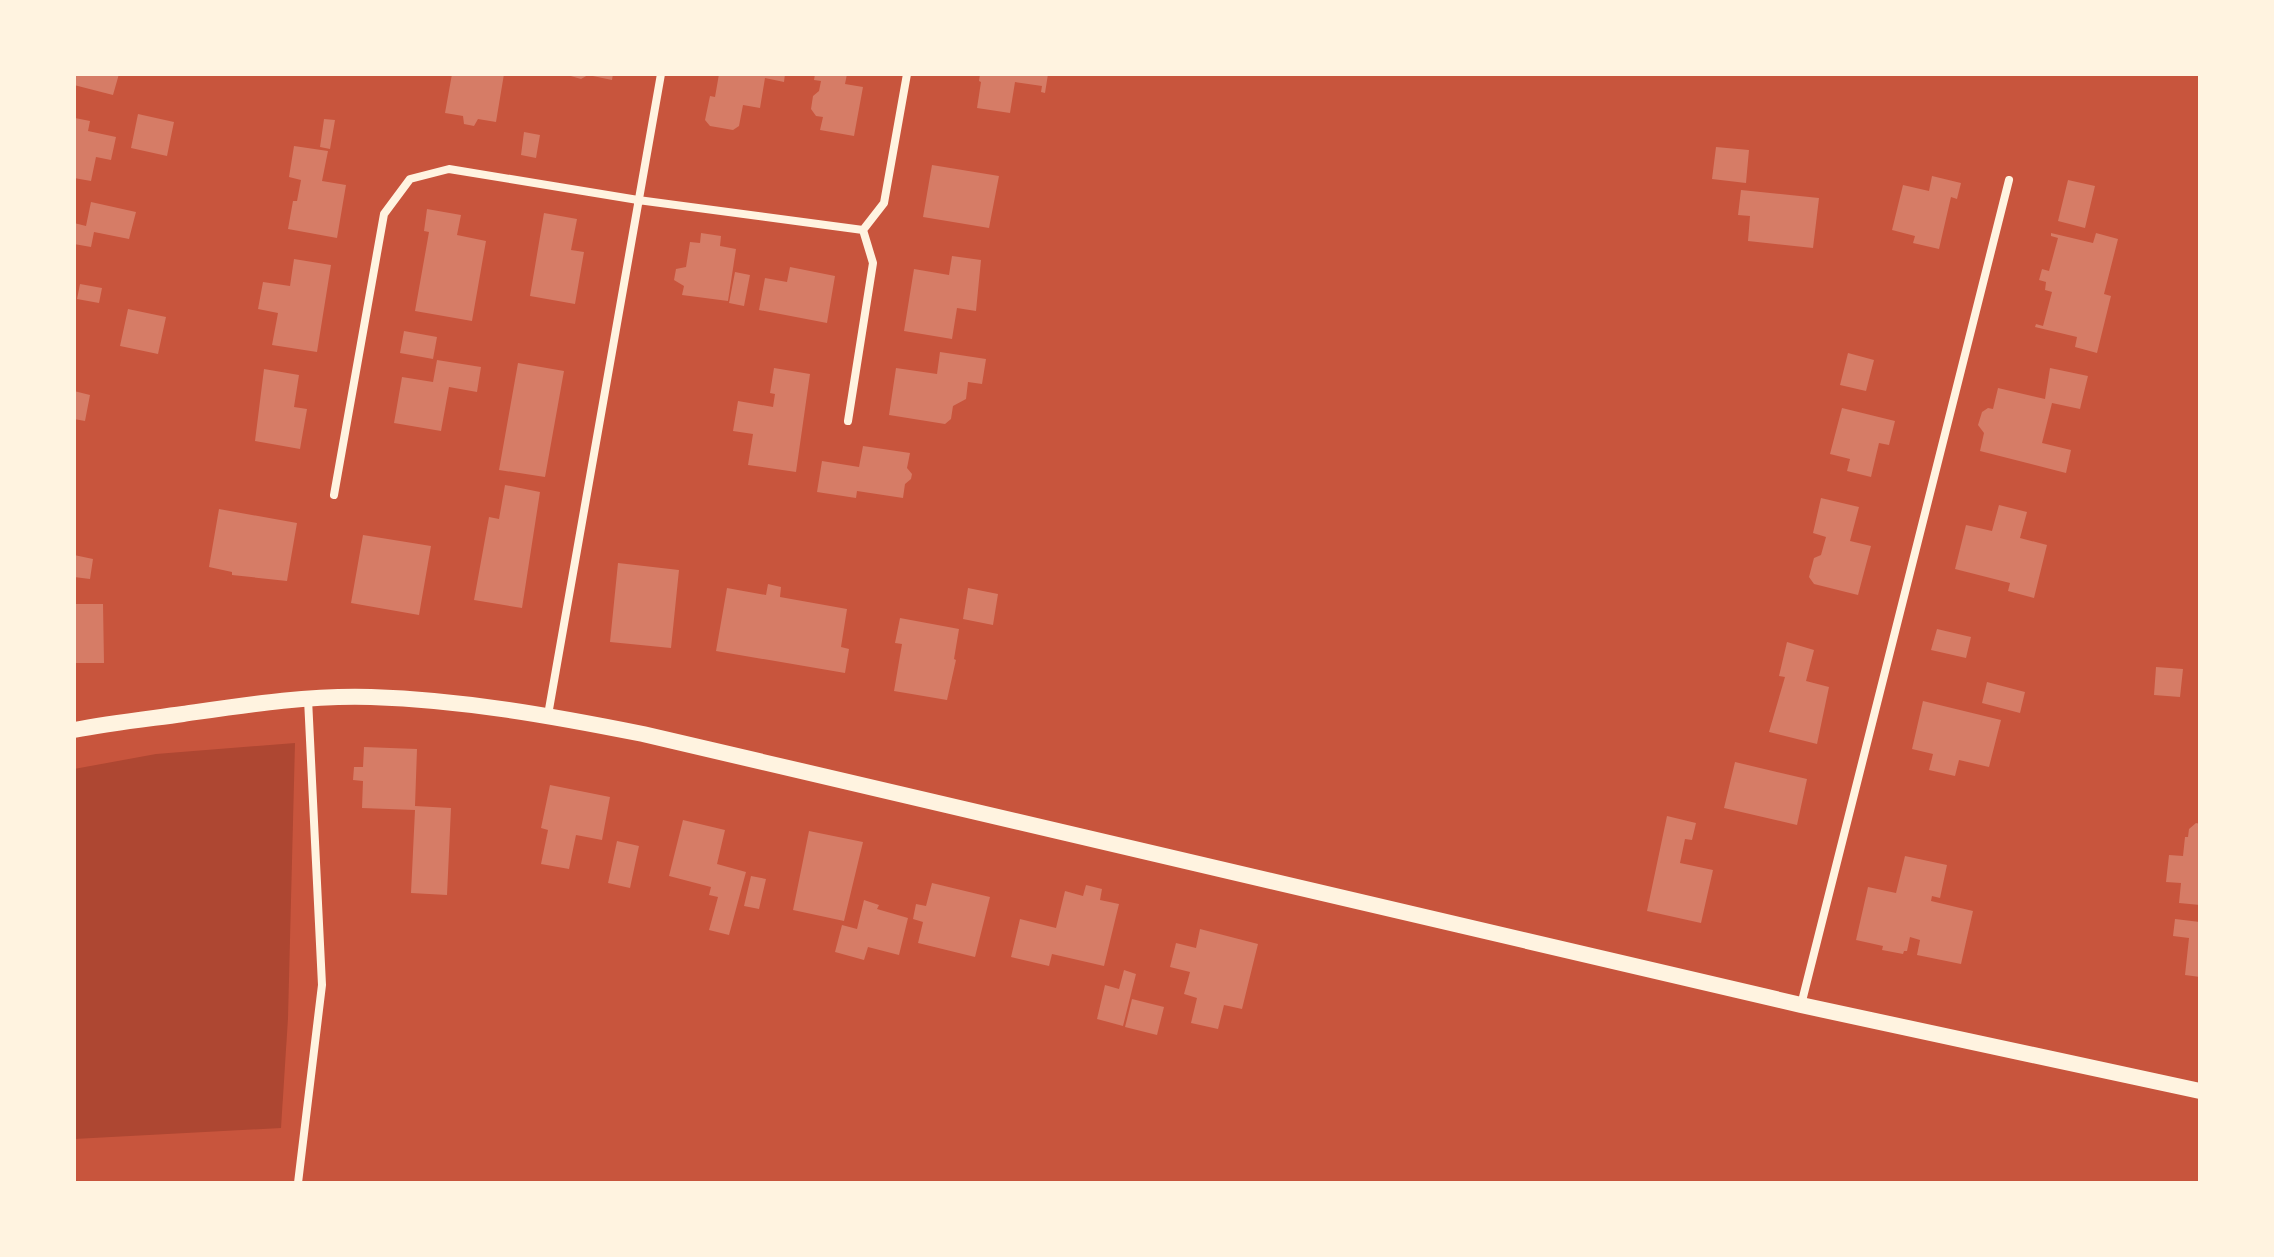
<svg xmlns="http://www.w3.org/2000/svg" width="2274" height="1257" viewBox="0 0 2274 1257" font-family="'Source Serif 4',serif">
<rect width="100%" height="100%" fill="#c8553d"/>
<path fill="#ae4732" d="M 295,743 L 288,1018 L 281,1128 L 74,1139 L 74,769 L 156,754 Z"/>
<path fill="#d67c66" d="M 74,74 L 119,74 L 113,95 L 74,85 Z
M 452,74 L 504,74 L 496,122 L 478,119 L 474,126 L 464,124 L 463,116 L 445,113 Z
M 564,74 L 613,74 L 612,80 L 588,75 L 581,79 Z
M 719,74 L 785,74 L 784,82 L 765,78 L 760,108 L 743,105 L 739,126 L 733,130 L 710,126 L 705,120 L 710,96 L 715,97 Z
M 815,74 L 847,74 L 845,84 L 863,87 L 854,136 L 820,130 L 823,117 L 816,116 L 811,109 L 813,96 L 819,91 L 821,81 L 814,80 Z
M 980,74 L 1048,74 L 1045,93 L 1041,92 L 1042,86 L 1015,82 L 1010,113 L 977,108 L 981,82 L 979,81 Z
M 138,114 L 174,122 L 167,156 L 131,148 Z
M 75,118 L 90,121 L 88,131 L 116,137 L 111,160 L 96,157 L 91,181 L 74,178 Z
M 324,119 L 335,120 L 330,149 L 320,147 Z
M 524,132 L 540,135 L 536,158 L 521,155 Z
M 294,146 L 328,151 L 322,181 L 346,185 L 337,238 L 288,229 L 293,201 L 297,201 L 301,180 L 289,177 Z
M 1716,147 L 1749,150 L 1746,183 L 1712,179 Z
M 932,165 L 999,176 L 989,228 L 923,217 Z
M 1932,176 L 1961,183 L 1957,199 L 1951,197 L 1939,249 L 1913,243 L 1915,236 L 1892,230 L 1903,185 L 1929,191 Z
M 2068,180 L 2095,186 L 2085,228 L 2058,221 Z
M 1741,190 L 1819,198 L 1813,248 L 1748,241 L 1750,216 L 1738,215 Z
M 91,202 L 136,212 L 129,239 L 94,232 L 91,247 L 74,244 L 74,223 L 86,226 Z
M 427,209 L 461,215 L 457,235 L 486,241 L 472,321 L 415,311 L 429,232 L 424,231 Z
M 544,213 L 577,219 L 571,250 L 584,252 L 575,304 L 530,296 Z
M 701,233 L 721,236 L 720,246 L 736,249 L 728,301 L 682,295 L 684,286 L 674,280 L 676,269 L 686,267 L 690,242 L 700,243 Z
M 2051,233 L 2093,243 L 2096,233 L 2118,239 L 2104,294 L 2111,296 L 2097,353 L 2075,347 L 2077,337 L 2035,327 L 2036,324 L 2043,326 L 2052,292 L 2045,290 L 2046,282 L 2039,280 L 2042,269 L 2049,271 L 2058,238 L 2051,236 Z
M 952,256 L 981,260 L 976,311 L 957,308 L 952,339 L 904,331 L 914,269 L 949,275 Z
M 294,259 L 331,265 L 317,352 L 272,345 L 278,313 L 258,309 L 263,282 L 290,286 Z
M 790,267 L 835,276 L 827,323 L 759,310 L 765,278 L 787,282 Z
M 735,272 L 750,275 L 744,306 L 729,303 Z
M 80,284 L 102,288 L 99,303 L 77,299 Z
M 128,309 L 166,317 L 158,354 L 120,346 Z
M 404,331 L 437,337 L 433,359 L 400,353 Z
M 940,352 L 986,359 L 982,384 L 968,382 L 966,399 L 953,406 L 951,419 L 945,424 L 889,415 L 896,368 L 937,374 Z
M 1848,353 L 1874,360 L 1866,391 L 1840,385 Z
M 437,360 L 481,367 L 477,392 L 449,387 L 441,431 L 394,423 L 402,377 L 433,382 Z
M 518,363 L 564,371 L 545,477 L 499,470 Z
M 774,368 L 810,374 L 796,472 L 748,465 L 753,434 L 733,431 L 738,401 L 773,407 L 775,394 L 770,393 Z
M 2050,368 L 2088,376 L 2080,409 L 2052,403 L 2042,443 L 2071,450 L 2066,473 L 1980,451 L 1984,433 L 1978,425 L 1982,412 L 1988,408 L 1993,409 L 1998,388 L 2045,399 Z
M 264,369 L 299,375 L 294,407 L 307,409 L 300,449 L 255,441 Z
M 74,391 L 90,395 L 85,421 L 74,419 Z
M 1842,408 L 1895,421 L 1889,445 L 1879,443 L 1871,477 L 1847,471 L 1850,459 L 1830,454 Z
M 863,446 L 910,453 L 907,468 L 912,474 L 911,479 L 905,484 L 903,498 L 857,491 L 856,498 L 817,492 L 822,461 L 859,467 Z
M 505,485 L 540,492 L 522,608 L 474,600 L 489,517 L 499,519 Z
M 1821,498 L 1859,507 L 1850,541 L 1871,546 L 1858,595 L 1814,584 L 1809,577 L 1814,558 L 1821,555 L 1826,537 L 1813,533 Z
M 1999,505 L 2027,512 L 2020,538 L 2047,545 L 2034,598 L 2008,591 L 2010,583 L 1955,569 L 1966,525 L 1992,531 Z
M 219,509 L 297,523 L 287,581 L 232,575 L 232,572 L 209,567 Z
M 363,535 L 431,546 L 419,615 L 351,603 Z
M 74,555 L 93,559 L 90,579 L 74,577 Z
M 618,563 L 679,570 L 671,648 L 610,642 Z
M 768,584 L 781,587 L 780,597 L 847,609 L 841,647 L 849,649 L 845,673 L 716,651 L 727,588 L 766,595 Z
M 968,588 L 998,594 L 993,625 L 963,619 Z
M 74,604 L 103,604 L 104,663 L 74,663 Z
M 900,618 L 959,629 L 954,659 L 956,660 L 947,700 L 894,691 L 902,644 L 895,643 Z
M 1937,629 L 1971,637 L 1966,658 L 1931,650 Z
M 1787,642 L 1814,650 L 1806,681 L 1829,687 L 1817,744 L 1769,732 L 1785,677 L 1779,676 Z
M 2156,667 L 2183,669 L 2180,697 L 2154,695 Z
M 1987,682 L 2025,692 L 2020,713 L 1982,703 Z
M 1923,701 L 2001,720 L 1989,767 L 1959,760 L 1955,776 L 1929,770 L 1933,754 L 1912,749 Z
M 364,747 L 417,749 L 415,806 L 451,808 L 447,895 L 411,893 L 415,810 L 362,808 L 363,781 L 353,780 L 354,767 L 363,767 Z
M 1735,762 L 1807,779 L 1797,825 L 1724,808 Z
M 550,785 L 610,797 L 602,840 L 576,835 L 569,869 L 541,864 L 548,830 L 541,828 Z
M 1667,816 L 1696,823 L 1692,840 L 1685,839 L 1680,863 L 1713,870 L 1701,923 L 1647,911 Z
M 683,820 L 725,830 L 717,864 L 746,872 L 729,935 L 709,930 L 718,897 L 709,895 L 711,887 L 669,876 Z
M 2196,823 L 2200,824 L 2200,905 L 2179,903 L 2181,883 L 2166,882 L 2169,855 L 2183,856 L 2185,837 L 2188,837 L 2189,829 Z
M 809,831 L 863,842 L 844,921 L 793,910 Z
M 617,841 L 639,846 L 630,888 L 608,883 Z
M 1905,856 L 1947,865 L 1940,898 L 1932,896 L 1931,901 L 1973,911 L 1961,964 L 1917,955 L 1920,940 L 1910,937 L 1907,951 L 1904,951 L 1903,954 L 1882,950 L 1883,946 L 1856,940 L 1868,887 L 1896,893 Z
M 751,876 L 766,879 L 759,909 L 744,906 Z
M 932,883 L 990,897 L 975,957 L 918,943 L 923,922 L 913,919 L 916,904 L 926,906 Z
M 1086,885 L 1102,889 L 1100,900 L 1119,904 L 1104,966 L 1052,954 L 1049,966 L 1011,957 L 1020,919 L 1056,928 L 1065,891 L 1083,896 Z
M 864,900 L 879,905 L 877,909 L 908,918 L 899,955 L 868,947 L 864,960 L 835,952 L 842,925 L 857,929 Z
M 2175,919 L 2200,922 L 2200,977 L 2185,975 L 2189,938 L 2173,936 Z
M 1200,929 L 1258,944 L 1242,1009 L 1224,1005 L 1218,1029 L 1191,1023 L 1197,998 L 1184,994 L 1190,972 L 1170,967 L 1176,943 L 1196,948 Z
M 1124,970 L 1136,974 L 1123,1026 L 1097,1019 L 1105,985 L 1119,989 Z
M 1132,999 L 1164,1007 L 1157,1035 L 1125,1027 Z"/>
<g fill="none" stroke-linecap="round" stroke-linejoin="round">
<path stroke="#fff3e0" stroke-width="8" d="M 848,421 L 873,263 L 863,230 L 884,203 L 907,74
M 334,495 L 384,214 L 410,179 L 449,169 L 638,200 L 863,230
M 548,715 L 661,74
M 1801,1005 L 2009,180
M 298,1183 L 322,985 L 308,699"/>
<path stroke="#fff3e0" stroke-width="16" d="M 74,730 C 110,723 147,719 183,714 C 245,705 308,695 371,697 C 464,700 553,716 643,734 L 1801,1005 L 2200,1091"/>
</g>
<rect width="2274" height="1257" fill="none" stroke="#fff3e0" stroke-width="152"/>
</svg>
